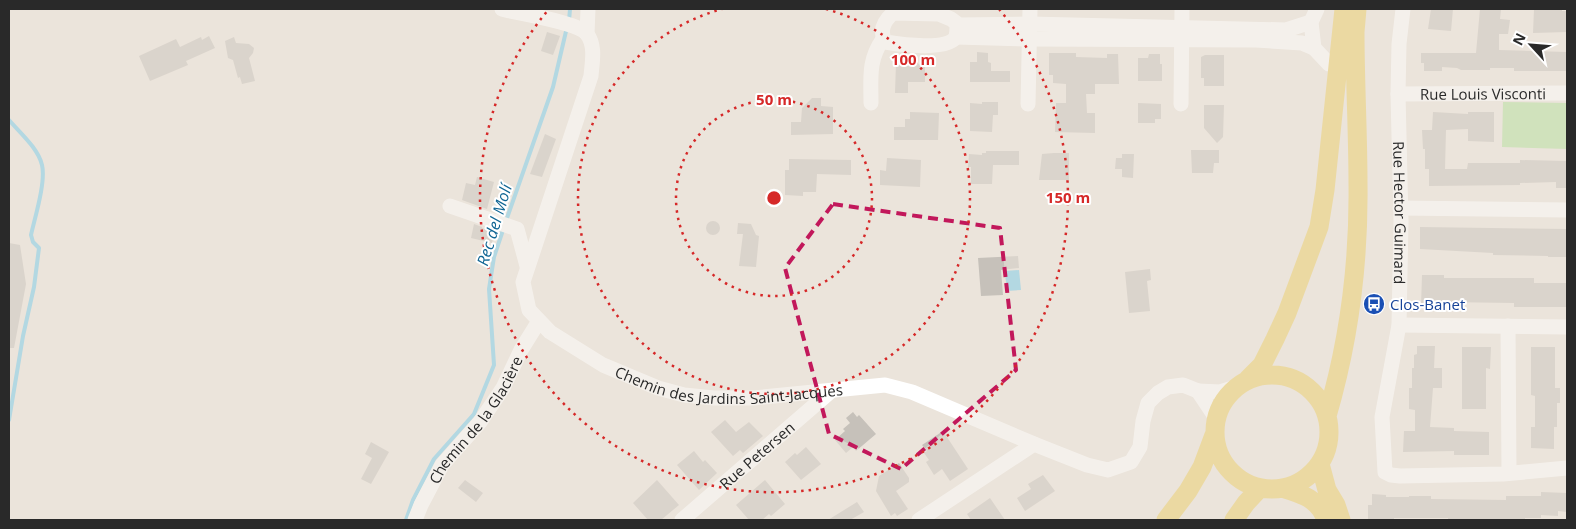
<svg xmlns="http://www.w3.org/2000/svg" width="1576" height="529" viewBox="0 0 1576 529" font-family="'Open Sans',sans-serif">
<rect width="100%" height="100%" fill="#ebe4db"/>
<path fill="#b0e098" d="M 1503,102 L 1567,103 L 1567,149 L 1502,147 Z"/>
<path fill="#70c9ea" d="M 1019,270 L 1021,290 L 1007,291 L 1005,271 Z"/>
<g fill="none" stroke-linecap="round" stroke-linejoin="round">
<path stroke="#70c9ea" stroke-width="4" d="M 569,21 L 570,9
M 9,120 C 20,133 38,148 42,165 C 46,182 35,217 31,235 L 33,242 L 39,248 L 34,287 L 23,336 L 9,420
M 506,221 L 553,87 L 567,27
M 406,520 L 413,500 L 434,459 L 474,414 L 494,365 L 489,289 L 494,257 L 504,227"/>
</g>
<path fill="#c6c1ba" d="M 1431,9 L 1453,9 L 1451,31 L 1428,29 Z
M 1480,9 L 1501,9 L 1500,19 L 1510,20 L 1508,34 L 1499,34 L 1499,50 L 1567,52 L 1567,71 L 1514,71 L 1514,68 L 1490,68 L 1490,70 L 1461,70 L 1457,68 L 1442,67 L 1442,71 L 1424,71 L 1424,63 L 1421,63 L 1421,53 L 1476,53 Z
M 1534,9 L 1562,9 L 1562,11 L 1567,11 L 1567,32 L 1533,33 Z
M 547,32 L 560,36 L 553,55 L 541,51 Z
M 209,36 L 215,48 L 186,61 L 188,65 L 150,81 L 139,56 L 176,39 L 180,47 L 201,37 L 202,40 Z
M 234,37 L 236,43 L 249,44 L 254,48 L 253,53 L 249,58 L 255,81 L 242,84 L 240,77 L 238,78 L 233,60 L 228,58 L 225,41 Z
M 977,52 L 988,53 L 988,62 L 991,63 L 991,71 L 1010,71 L 1010,82 L 970,82 L 970,62 L 977,62 Z
M 1049,53 L 1076,53 L 1076,57 L 1107,58 L 1107,54 L 1118,54 L 1119,84 L 1095,84 L 1095,94 L 1086,94 L 1087,113 L 1095,113 L 1095,133 L 1055,132 L 1056,103 L 1066,103 L 1066,84 L 1053,83 L 1053,75 L 1049,75 Z
M 1149,54 L 1160,54 L 1160,64 L 1162,64 L 1162,81 L 1138,81 L 1138,58 L 1148,58 Z
M 1205,55 L 1224,55 L 1224,86 L 1204,86 L 1204,78 L 1201,78 L 1201,57 Z
M 896,63 L 925,64 L 925,82 L 908,82 L 908,93 L 895,93 Z
M 812,98 L 821,98 L 821,106 L 833,107 L 833,134 L 791,135 L 791,122 L 801,122 L 802,108 Z
M 982,102 L 998,102 L 998,115 L 993,115 L 992,132 L 970,131 L 970,103 L 982,104 Z
M 1138,103 L 1161,104 L 1161,119 L 1155,119 L 1155,123 L 1138,123 Z
M 1204,105 L 1224,105 L 1223,137 L 1217,143 L 1204,128 Z
M 910,112 L 939,113 L 938,140 L 894,140 L 894,127 L 905,127 L 905,119 L 910,119 Z
M 1433,112 L 1468,114 L 1468,112 L 1494,112 L 1494,142 L 1468,141 L 1468,129 L 1446,130 L 1445,169 L 1467,169 L 1468,163 L 1520,163 L 1520,160 L 1567,161 L 1567,188 L 1556,188 L 1556,182 L 1520,183 L 1520,185 L 1429,186 L 1429,169 L 1425,169 L 1425,149 L 1423,149 L 1422,130 L 1432,130 Z
M 545,134 L 556,139 L 542,177 L 530,174 Z
M 1191,150 L 1219,150 L 1219,163 L 1214,163 L 1213,173 L 1192,173 Z
M 986,151 L 1019,151 L 1019,165 L 993,165 L 992,184 L 971,184 L 971,167 L 968,167 L 969,154 L 982,155 L 982,153 L 986,153 Z
M 1054,153 L 1069,153 L 1069,180 L 1039,180 L 1042,154 Z
M 1122,154 L 1134,154 L 1133,178 L 1122,177 L 1122,169 L 1115,169 L 1116,158 L 1122,158 Z
M 887,158 L 921,160 L 920,187 L 880,185 L 880,170 L 886,171 Z
M 789,159 L 851,160 L 851,175 L 817,174 L 816,192 L 803,192 L 803,196 L 785,195 L 785,170 L 789,170 Z
M 477,177 L 494,182 L 487,209 L 462,200 L 466,183 L 475,185 Z
M706 228a7 7 0 1 1 14 0a7 7 0 1 1-14 0Z
M 738,223 L 751,224 L 756,235 L 759,236 L 756,267 L 739,266 L 743,234 L 737,234 Z
M 474,224 L 482,227 L 482,228 L 494,232 L 492,243 L 471,238 Z
M 1420,227 L 1567,229 L 1567,257 L 1548,257 L 1548,256 L 1493,255 L 1493,253 L 1420,249 Z
M 9,243 L 20,245 L 26,284 L 14,348 L 9,348 Z
M 1018,256 L 1019,268 L 1001,270 L 1003,295 L 981,296 L 978,258 Z
M 1150,269 L 1151,280 L 1147,281 L 1150,311 L 1129,313 L 1125,272 Z
M 1422,275 L 1444,275 L 1444,278 L 1534,278 L 1534,283 L 1567,283 L 1567,307 L 1514,307 L 1514,303 L 1444,302 L 1444,306 L 1421,306 Z
M 1417,346 L 1435,346 L 1434,368 L 1442,368 L 1442,388 L 1433,388 L 1430,427 L 1454,428 L 1454,431 L 1489,432 L 1489,455 L 1454,455 L 1454,451 L 1403,452 L 1404,431 L 1415,431 L 1415,410 L 1409,409 L 1409,388 L 1412,388 L 1412,368 L 1414,368 L 1414,355 L 1417,354 Z
M 1462,347 L 1491,347 L 1490,369 L 1486,368 L 1486,409 L 1462,409 Z
M 1531,347 L 1555,347 L 1555,388 L 1560,388 L 1560,403 L 1557,403 L 1557,427 L 1554,427 L 1554,449 L 1531,448 L 1531,427 L 1535,427 L 1535,396 L 1531,395 Z
M 853,412 L 857,417 L 859,415 L 876,434 L 856,451 L 853,447 L 846,453 L 835,440 L 845,431 L 843,429 L 850,423 L 846,418 Z
M 725,420 L 736,432 L 749,422 L 763,436 L 743,453 L 740,450 L 733,456 L 711,432 Z
M 943,431 L 968,469 L 950,481 L 942,469 L 934,475 L 926,462 L 929,460 L 924,453 L 927,451 L 922,445 Z
M 371,442 L 389,452 L 371,484 L 361,479 L 372,458 L 365,454 Z
M 806,447 L 821,464 L 801,480 L 785,462 L 795,453 L 797,455 Z
M 694,451 L 703,462 L 705,460 L 717,473 L 699,490 L 677,465 Z
M 899,463 L 909,478 L 909,482 L 896,491 L 908,509 L 897,516 L 895,513 L 891,516 L 876,491 L 879,476 Z
M 1043,475 L 1055,491 L 1025,511 L 1017,498 L 1031,489 L 1028,484 Z
M 465,480 L 483,493 L 476,502 L 458,488 Z
M 657,480 L 679,505 L 661,520 L 648,520 L 633,503 Z
M 765,480 L 785,504 L 771,516 L 769,514 L 762,520 L 749,520 L 736,505 Z
M 1541,492 L 1567,493 L 1567,512 L 1558,511 L 1558,516 L 1541,515 L 1541,518 L 1525,518 L 1525,520 L 1448,520 L 1448,518 L 1394,518 L 1394,520 L 1368,520 L 1368,505 L 1372,505 L 1372,494 L 1386,495 L 1386,497 L 1409,497 L 1409,496 L 1431,496 L 1431,499 L 1506,500 L 1506,496 L 1541,496 Z
M 990,498 L 1005,520 L 971,520 L 967,514 Z
M 857,502 L 864,512 L 850,520 L 828,520 Z"/>
<g fill="none" stroke-linecap="round" stroke-linejoin="round">
<g stroke="#fff" stroke-width="15">
<path id="s1" d="M 502,9 C 520,14 578,22 587,34 C 596,46 592,63 591,76 L 523,282 L 529,310 L 550,332 L 603,365 L 658,388 L 684,395 L 714,398 L 753,398 L 885,385 L 912,392 L 1034,444 L 1087,465 L 1108,470 L 1131,462 L 1140,447 L 1143,421 L 1148,403 L 1158,393 L 1168,387 L 1183,385 L 1198,391"/>
<path d="M 1317,9 L 1311,22 L 1314,48 L 1329,64"/>
<path id="s2" d="M 1403,9 L 1399,44 L 1398,94 L 1401,221 L 1399,325 L 1382,417 L 1385,472 L 1391,475 L 1400,476 L 1503,474 L 1567,468"/>
<path d="M 957,24 C 957,27 957,33 956,36 C 951,52 898,44 885,42 C 879,30 884,21 893,13 L 939,14 L 951,19 L 959,25 L 1030,24 L 1286,30 L 1311,22"/>
<path d="M 587,34 L 588,9"/>
<path d="M 956,37 L 1029,39 L 1256,40 L 1302,43 L 1314,48"/>
<path id="s3" d="M 1398,94 L 1567,93"/>
<path d="M 871,103 C 871,78 868,60 883,39"/>
<path d="M 1028,104 L 1030,9"/>
<path d="M 1181,104 L 1182,9"/>
<path d="M 450,206 L 517,229 L 527,266"/>
<path d="M 1400,208 L 1567,210"/>
<path d="M 1399,325 L 1567,327"/>
<path d="M 1508,326 L 1509,473"/>
<path d="M 1216,418 L 1198,391 L 1220,392 L 1236,387"/>
<path id="s4" d="M 415,520 L 421,505 L 442,465 L 480,422 L 503,388 L 521,350 L 539,321"/>
<path id="s5" d="M 682,520 L 831,391"/>
<path d="M 919,520 L 1034,444"/>
</g>
<path stroke="#eccc5e" stroke-width="19" d="M1215 432a57 57 0 1 1 114 0a57 57 0 1 1-114 0Z
M 1248,379 L 1262,365 L 1275,339 L 1287,313 L 1319,227 L 1325,190 L 1344,9
M 1327,416 C 1349,341 1359,262 1358,184 C 1358,133 1355,83 1355,32 L 1357,9
M 1320,464 L 1327,490 L 1336,505 L 1341,520
M 1282,488 C 1302,494 1319,499 1326,520
M 1166,520 L 1188,491 L 1202,467 L 1214,435
M 1234,520 L 1246,503 L 1260,488"/>
</g>
<path d="M0 0H1576V529H0ZM 833,204 L 1000,228 L 1016,370 L 901,469 L 829,434 L 785,268 Z" fill="#ebe4db" fill-opacity=".55" fill-rule="evenodd"/>
<path fill="none" stroke="#c2185b" stroke-width="4" stroke-dasharray="10 6" stroke-linejoin="round" d="M 833,204 L 1000,228 L 1016,370 L 901,469 L 829,434 L 785,268 Z"/>
<g fill="none" stroke="#d62828" stroke-width="2.5" stroke-dasharray="2.5 5">
<circle cx="774" cy="198" r="98"/>
<path d="M826 9A196 196 0 1 1 722 9"/>
<path d="M999 9A294 294 0 1 1 549 9"/>
</g>
<defs>
<g id="bus-disc" transform="scale(1.125)"><circle r="9.5" fill="#1a4fb4" stroke="#fff"/><path d="M-5-6H5V4H4V6H2V4H-2V6H-4V4H-5ZM-3.5-4V0h7V-4ZM-3.5 1.2v1.5H-2V1.2ZM2 1.2v1.5H3.5V1.2Z" fill="#fff"/></g>
</defs>
<g fill-rule="evenodd">
<use href="#bus-disc" x="1374" y="304"/>
</g>
<g text-anchor="middle" dominant-baseline="central" stroke-width="4" stroke-linejoin="round" paint-order="stroke">
<g font-size="15" fill="#292929" stroke="#fff">
<text stroke="none"><textPath href="#s3" startOffset="85">Rue Louis Visconti</textPath></text>
<text stroke="none"><textPath href="#s2" startOffset="204">Rue Hector Guimard</textPath></text>
<text stroke="none"><textPath href="#s1" startOffset="601">Chemin des Jardins Saint-Jacques</textPath></text>
<text stroke="none"><textPath href="#s4" startOffset="118">Chemin de la Glacière</textPath></text>
<text stroke="none"><textPath href="#s5" startOffset="99">Rue Petersen</textPath></text>
</g>
<g font-size="15" fill="#164399" stroke="#fff" text-anchor="start">
<text x="1390" y="304">Clos-Banet</text>
</g>
<g font-size="16" font-style="italic" fill="#116694" stroke="#fff">
<text transform="translate(494 225) rotate(-73)">Rec del Molí</text>
</g>
</g>
<circle cx="774" cy="198" r="8" fill="#d62828" stroke="#fff" stroke-width="2.5"/>
<g font-size="15" text-anchor="middle" font-weight="bold" fill="#d62828" stroke="#fff" stroke-width="4" stroke-linejoin="round" paint-order="stroke">
<text x="913" y="65">100 m</text>
<text x="774" y="105">50 m</text>
<text x="1068" y="203">150 m</text>
</g>
<rect width="1576" height="529" fill="none" stroke="#292929" stroke-width="20"/>
<g transform="translate(1531 45) rotate(296)" stroke="#ffffff" stroke-width="4" paint-order="stroke">
<path d="M0-4L9 19L0 12L-9 19Z" fill="#292929"/>
<text y="-8" font-size="14" font-weight="bold" text-anchor="middle" fill="#292929">N</text>
</g>
</svg>
